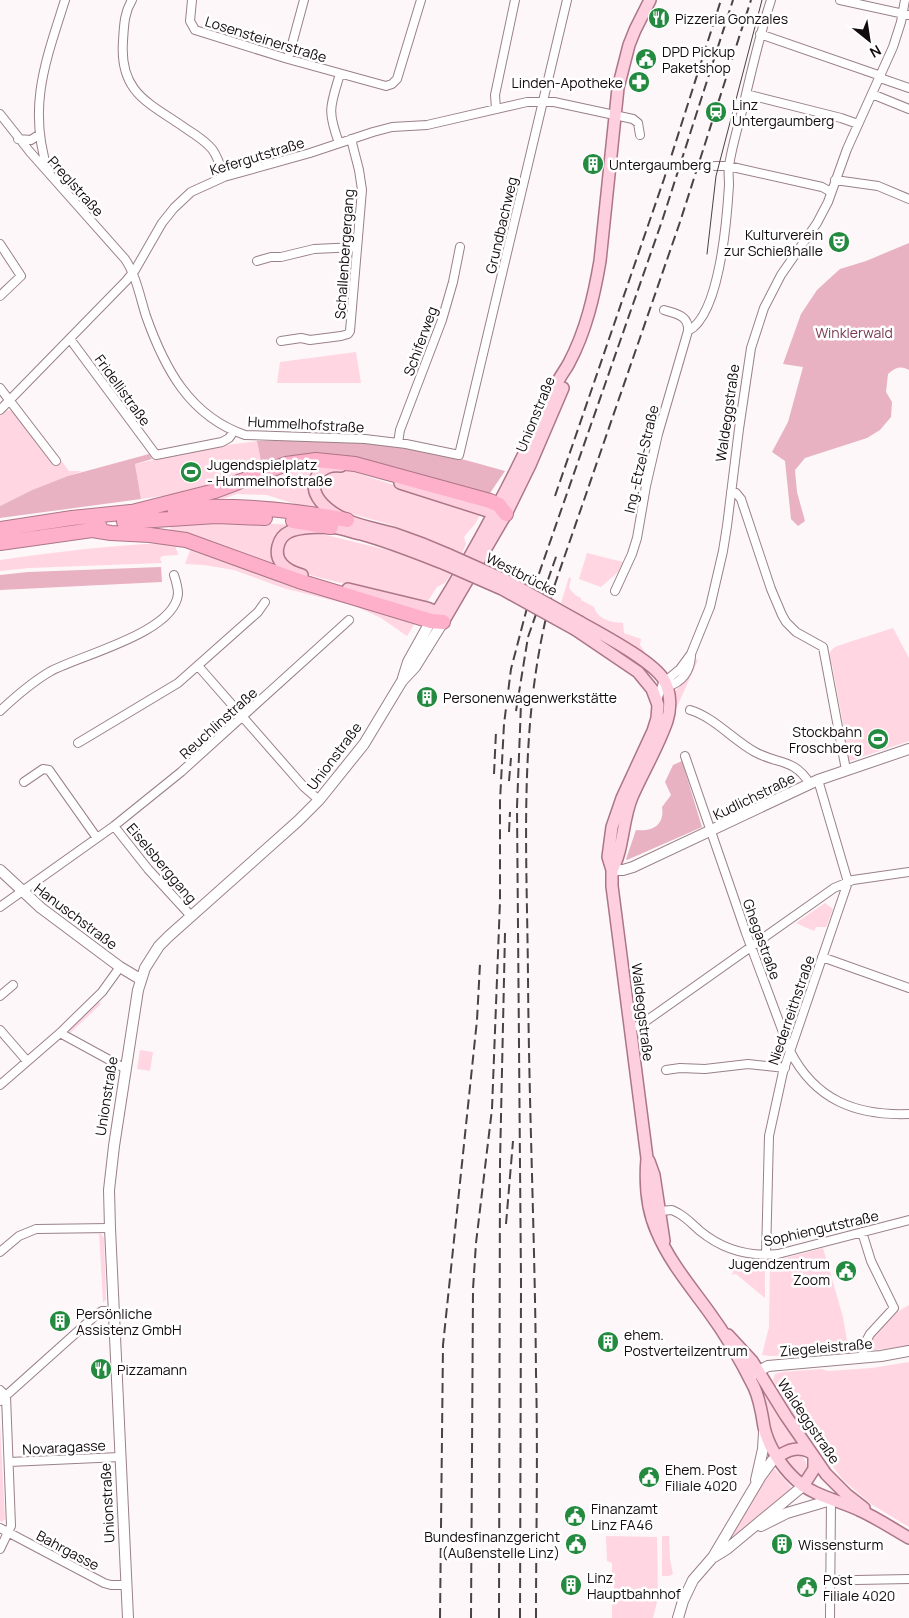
<svg xmlns="http://www.w3.org/2000/svg" width="909" height="1618" viewBox="0 0 909 1618" font-family="Manrope,sans-serif">
<rect width="100%" height="100%" fill="#fdf7f9"/>
<path fill="#ffd6e2" d="M 356,352 L 361,383 L 277,383 L 280,362 Z
M 8,410 L 12,411 L 55,465 L 61,460 L 69,471 L 82,471 L 32,490 L 0,506 L 0,414 Z
M 257,441 L 262,467 L 211,487 L 170,495 L 141,499 L 135,464 L 219,446 Z
M 324,464 L 316,471 L 322,511 L 302,508 L 295,504 L 267,495 L 237,494 L 218,501 L 202,500 L 231,489 L 242,490 L 299,467 Z
M 345,469 L 476,512 L 480,515 L 475,524 L 464,537 L 466,544 L 462,553 L 451,548 L 449,550 L 392,525 L 338,510 L 322,499 L 319,483 L 325,473 Z
M 243,522 L 294,525 L 287,528 L 279,567 L 171,532 L 170,526 Z
M 314,532 L 416,557 L 439,566 L 438,569 L 451,574 L 445,583 L 437,587 L 426,604 L 317,577 L 295,570 L 282,557 L 283,545 L 291,535 Z
M 167,543 L 175,545 L 178,555 L 162,556 L 160,559 L 162,563 L 29,568 L 0,571 L 0,560 C 56,552 110,545 167,543 Z
M 191,548 L 415,623 L 407,636 L 381,618 L 355,606 L 283,588 L 234,570 L 204,565 L 185,564 Z
M 587,553 L 623,562 L 618,572 L 601,587 L 579,579 Z
M 569,577 L 571,578 L 569,588 L 575,595 L 581,598 L 581,600 L 594,607 C 598,620 611,622 623,623 L 624,633 L 641,639 L 640,645 L 646,654 L 561,603 Z
M 893,628 L 909,658 L 909,741 L 847,762 L 844,729 L 832,665 L 830,664 C 829,655 828,651 837,646 Z
M 694,658 L 698,660 L 672,718 L 674,693 L 686,678 Z
M 825,903 L 833,909 L 826,927 L 816,927 L 814,931 L 796,923 Z
M 98,1001 L 101,1004 L 70,1033 L 67,1029 Z
M 140,1050 L 153,1052 L 150,1071 L 137,1069 Z
M 99,1232 L 104,1238 L 106,1299 L 103,1303 Z
M 823,1248 L 843,1317 L 849,1353 L 771,1356 L 762,1355 L 769,1327 L 770,1262 Z
M 737,1258 L 748,1261 L 765,1262 L 765,1298 L 736,1274 L 732,1275 Z
M 909,1305 L 909,1346 L 867,1351 C 867,1333 894,1313 909,1305 Z
M 909,1362 L 909,1527 L 871,1504 L 843,1480 L 792,1413 L 773,1380 L 775,1374 L 782,1372 L 821,1369 L 828,1371 L 872,1368 Z
M 760,1384 L 781,1419 L 798,1443 L 778,1451 L 771,1432 Z
M 0,1423 L 5,1519 L 2,1522 L 0,1521 Z
M 798,1454 C 806,1458 809,1466 806,1474 L 801,1479 L 785,1462 L 786,1456 Z
M 773,1467 L 793,1489 L 731,1540 L 730,1539 Z
M 606,1536 L 657,1537 L 658,1598 L 653,1618 L 612,1618 L 612,1594 L 614,1594 L 614,1582 L 612,1582 L 612,1563 L 607,1561 Z
M 662,1536 L 669,1536 L 670,1559 L 673,1574 L 669,1576 L 662,1576 Z"/>
<path fill="#e8b2c3" d="M 909,243 L 909,370 C 900,365 895,368 888,374 L 886,392 L 892,402 L 891,417 L 880,430 L 867,438 L 805,458 L 795,470 L 797,492 L 805,521 L 798,526 L 791,519 L 785,461 L 772,452 L 788,422 L 803,367 L 783,364 L 801,314 L 817,290 L 829,279 L 840,269 L 866,261 Z
M 313,440 C 338,442 364,442 389,445 C 429,450 467,460 505,471 L 488,496 L 354,461 L 262,467 L 257,441 Z
M 149,454 L 152,459 L 135,464 L 141,499 L 0,518 L 0,506 L 32,490 L 68,476 Z
M 161,567 L 162,582 L 0,590 L 0,575 L 28,572 Z
M 682,761 L 702,827 L 627,860 L 626,859 L 636,830 C 652,832 665,825 662,807 L 671,795 L 665,782 L 673,765 Z"/>
<g fill="none" stroke-linecap="round" stroke-linejoin="round">
<g stroke="#9a8188" stroke-width="10">
<path id="street" d="M 132,0 C 124,13 124,26 123,41 C 119,94 150,103 188,130 C 196,135 205,141 212,149 C 218,157 221,167 224,177
M 192,0 L 190,21 L 195,30 L 288,59 L 386,86 L 392,84 L 397,79 L 421,0
M 840,0 L 909,15
M 760,34 L 881,76
M 288,59 L 304,0
M 880,78 L 909,88
M 746,94 L 841,118 L 858,124
M 872,94 L 909,109
M 496,109 L 495,95 L 515,0
M 0,114 L 30,152 L 125,259 C 136,275 140,297 146,316 C 164,367 189,416 245,435 L 365,439 L 406,444 L 459,455 L 567,0
M 18,139 L 31,140 L 40,134
M 339,143 C 327,110 330,107 340,74
M 715,166 L 728,166 L 822,187 L 831,192
M 48,171 C 27,107 46,60 65,0
M 835,180 L 878,186 L 909,199
M 0,244 L 21,276 L 0,296
M 257,261 L 271,257 L 281,257 L 314,249 L 357,247
M 688,331 C 720,315 727,218 729,185 C 729,178 728,172 729,166 C 732,145 739,124 744,103 C 752,68 760,34 771,0
M 70,339 L 156,455 L 222,442 L 229,438 L 234,431
M 281,341 L 301,338 L 310,340 L 341,336 L 348,334 L 350,331 L 362,190 L 359,170 L 351,139
M 0,388 L 56,461
M 0,410 L 126,281 L 135,270 L 162,223 L 174,208 L 191,192 L 224,177 L 310,153 L 373,132 L 392,127 L 427,125 L 527,102 L 554,102 L 633,119 L 638,123 L 640,135
M 398,443 L 400,430 L 442,320 L 453,282 L 460,247
M 731,492 L 736,493 L 741,499 L 771,589 L 782,615 L 786,622 L 796,632 L 823,647 L 846,770
M 615,591 L 632,554 L 637,538 L 646,486 L 658,434 L 688,331 C 689,315 676,314 664,310
M 199,667 L 304,787 L 319,800
M 667,687 C 682,682 690,672 691,656
M 657,700 L 663,683 L 680,669 L 691,654 L 710,607 L 723,551 L 727,526 L 739,429 L 751,348 L 764,308 L 781,275 L 817,223 L 828,202 L 847,149 L 893,47 L 901,22 L 905,0
M 690,710 C 714,717 733,740 755,752 C 779,765 794,758 810,784
M 0,711 C 16,696 32,682 51,671 C 81,655 174,633 178,594 C 178,588 176,581 174,575
M 78,743 L 178,683 L 258,612 L 265,602
M 685,756 L 746,933 L 790,1051 C 815,1100 856,1116 909,1114
M 24,782 L 43,769 L 49,770 L 97,838
M 114,826 L 148,869 L 191,916
M 0,907 L 114,826 L 181,772 L 349,620
M 822,957 L 909,988
M 0,996 L 13,985
M 629,1027 L 639,1026 L 834,888 L 853,880 L 909,872
M 0,1030 L 27,1061
M 60,1033 L 126,1069
M 666,1070 L 680,1068 L 705,1069 L 748,1064 L 785,1068
M 0,1085 L 60,1033 L 102,992 L 120,967
M 660,1211 L 672,1210 L 678,1213 C 687,1218 693,1225 700,1231 C 722,1249 749,1257 778,1254 L 909,1220
M 0,1252 L 19,1236 L 36,1229 L 110,1228
M 766,1255 L 769,1136 L 783,1072 L 848,882 L 818,780
M 862,1358 L 864,1345 L 870,1334 L 894,1308 L 871,1261 L 862,1232
M 0,1390 L 6,1396 L 11,1526 L 0,1549
M 0,1401 L 96,1315 L 102,1311 L 113,1311
M 9,1462 L 120,1457
M 0,1528 L 104,1583 L 111,1585 L 127,1585
M 830,1580 L 845,1580
M 856,1580 L 909,1579
M 830,1618 L 831,1500"/>
</g>
<g stroke="#9a8188" stroke-width="12">
<path id="secondary" d="M 403,678 L 408,662 L 433,617
M 0,870 L 41,908 L 120,967 L 140,979
M 612,870 L 623,870 L 633,867 L 818,780 L 909,749
M 753,1374 L 768,1366 L 881,1356 L 909,1351
M 756,1480 L 763,1449 L 764,1432
M 761,1526 L 787,1513 L 831,1500
M 714,1557 L 727,1549 L 803,1486
M 128,1618 L 110,1228 L 109,1190 L 114,1146 L 138,990 L 145,968 L 159,946 L 169,936 L 298,821 L 319,800 L 364,744 L 402,681 L 415,667 L 443,622
M 678,1618 L 683,1601 L 693,1580 L 713,1557 L 761,1476 L 772,1461 L 777,1457"/>
</g>
<g stroke="#ac7688" stroke-width="14">
<path id="primary" d="M 341,466 C 333,465 326,466 320,472 C 302,493 330,513 347,520 C 362,527 379,529 395,534 C 413,540 431,547 449,555
M 400,483 L 494,513 L 501,514
M 302,575 C 295,573 287,570 282,564 C 273,554 278,537 289,532 C 298,527 322,527 331,527 C 341,528 352,532 361,534 C 390,542 417,553 445,564
M 348,589 L 427,608 L 437,612 L 441,618
M 437,612 C 482,539 521,464 556,386 C 559,377 565,371 569,363 C 586,331 594,296 600,261 L 618,88 L 629,45 L 635,30 L 650,0
M 443,622 L 506,514 L 530,465 L 563,388
M 580,622 C 601,634 653,661 664,680 C 671,692 671,709 667,721 C 658,747 643,772 632,797 C 622,821 624,848 612,870
M 576,630 L 638,672 L 652,689 L 658,705 L 657,718 L 653,731 L 622,798 L 612,827 L 608,857 L 612,870 L 612,886 L 647,1158 C 645,1182 647,1210 657,1232 C 669,1261 691,1287 709,1312 C 726,1335 741,1361 754,1387 C 760,1400 762,1414 764,1427 C 768,1446 781,1466 795,1479 C 813,1496 838,1500 859,1510 C 877,1518 893,1529 909,1538
M 649,1161 L 654,1175 L 664,1241
M 728,1335 L 752,1361 L 786,1416 L 826,1474 L 846,1494 L 864,1508
M 777,1457 C 788,1450 797,1446 810,1452
M 803,1486 L 814,1469 L 814,1457"/>
</g>
<g stroke="#ac7688" stroke-width="16">
<path id="highway" d="M 174,508 C 232,504 290,509 347,520
M 132,512 L 215,491 L 286,464 L 316,460 L 355,464 L 490,501 L 499,505 L 506,514
M 293,521 L 331,527
M 124,522 L 216,516 L 265,518
M 0,529 L 72,518 L 140,511
M 92,530 L 111,533 L 150,535 L 186,540 L 299,581 L 431,621 L 443,622
M 0,543 L 92,530 L 100,527"/>
</g>
<use href="#street" stroke="#fff" stroke-width="8"/>
<use href="#secondary" stroke="#fff" stroke-width="10"/>
<use href="#primary" stroke="#fecfdf" stroke-width="11"/>
<use href="#highway" stroke="#feafc9" stroke-width="14"/>
<path stroke="#4a4245" stroke-width="1" d="M 707,254 L 716,176 L 762,0"/>
<path stroke="#4a4245" stroke-width="2" stroke-dasharray="10 5" stroke-linecap="butt" d="M 555,496 L 664,179 L 721,0
M 516,711 L 528,637 L 557,554
M 494,774 L 496,732
M 509,781 L 511,758
M 509,832 L 510,812
M 506,1224 L 513,1141
M 440,1618 L 443,1345 L 477,1020 L 480,964
M 471,1618 L 473,1289 L 476,1243 L 492,1109 L 500,901 L 500,801 L 504,724 L 511,669 L 527,608 L 662,221 L 733,0
M 499,1618 L 500,1162 L 505,933
M 520,1618 L 521,1283 L 517,807 L 521,704
M 536,1618 C 536,1536 538,1455 536,1373 C 535,1241 529,1109 528,977 C 527,847 517,711 555,584 L 680,222 L 751,0"/>
<g stroke="#ac7688" stroke-width="14" stroke-linecap="butt">
<path id="primary-bridge" d="M 449,555 L 507,581 L 580,622
M 445,564 L 502,589 L 576,630"/>
</g>
<use href="#primary-bridge" stroke="#fecfdf" stroke-width="11"/>
</g>
<defs>
<g id="restaurant-disc" transform="scale(1.125)"><circle r="9.5" fill="#248a3f" stroke="#fff"/><path d="M-5-6h1v4h1v-4h1v4h1v-4h1v5L-1.5 .5V6h-2V.5L-5-1ZM5-6V6H3V1.5H1.5Q1.5-4 5-6Z" fill="#fff"/></g>
<g id="civic-disc" transform="scale(1.125)"><circle r="9.5" fill="#248a3f" stroke="#fff"/><path d="M-.6-6.5H3V-4.5H.6V-3L4-1V1h2V6H-6V1h2V-1L-.6-3ZM-1.2 2.5V6h2.4V2.5Z" fill="#fff"/></g>
<g id="pharmacy-disc" transform="scale(1.125)"><circle r="9.5" fill="#248a3f" stroke="#fff"/><path d="M-2-6h4v4h4v4h-4v4h-4v-4h-4v-4h4Z" fill="#fff"/></g>
<g id="station-disc" transform="scale(1.125)"><circle r="9.5" fill="#248a3f" stroke="#fff"/><path d="M-3-6H3Q5-6 5-4V2Q5 4 3 4L4.5 6H3L1.5 4h-3L-3 6H-4.5L-3 4Q-5 4-5 2V-4Q-5-6-3-6ZM-3.5-4v3h7v-3ZM-3.5 1v1.5H-2V1ZM2 1v1.5H3.5V1Z" fill="#fff"/></g>
<g id="building-disc" transform="scale(1.125)"><circle r="9.5" fill="#248a3f" stroke="#fff"/><path d="M-4-6H4V6H1V3H-1V6H-4ZM-2.5-4.3h1.7v1.8h-1.7ZM.8-4.3h1.7v1.8H.8ZM-2.5-1h1.7V.8h-1.7ZM.8-1h1.7V.8H.8Z" fill="#fff"/></g>
<g id="theatre-disc" transform="scale(1.125)"><circle r="9.5" fill="#248a3f" stroke="#fff"/><path d="M-5-5.5Q0-4 5-5.5V0Q5 5 0 6Q-5 5-5 0ZM-3.3-2.5H-1v1.5H-3.3ZM1-2.5H3.3v1.5H1ZM-2.8 1Q0 5.5 2.8 1Z" fill="#fff"/></g>
<g id="stadium-disc" transform="scale(1.125)"><circle r="9.5" fill="#248a3f" stroke="#fff"/><path d="M0-5a6.5 5 0 1 0 0 10a6.5 5 0 1 0 0-10ZM-3.5-1.8h7v3.6h-7Z" fill="#fff"/></g>
</defs>
<g fill-rule="evenodd">
<use href="#restaurant-disc" x="659" y="18"/>
<use href="#civic-disc" x="646" y="59"/>
<use href="#pharmacy-disc" x="639" y="82"/>
<use href="#station-disc" x="716" y="112"/>
<use href="#building-disc" x="593" y="164"/>
<use href="#theatre-disc" x="839" y="242"/>
<use href="#stadium-disc" x="191" y="472"/>
<use href="#building-disc" x="427" y="697"/>
<use href="#stadium-disc" x="878" y="739"/>
<use href="#civic-disc" x="846" y="1271"/>
<use href="#building-disc" x="60" y="1321"/>
<use href="#building-disc" x="608" y="1342"/>
<use href="#restaurant-disc" x="101" y="1369"/>
<use href="#civic-disc" x="649" y="1477"/>
<use href="#civic-disc" x="575" y="1516"/>
<use href="#civic-disc" x="576" y="1544"/>
<use href="#building-disc" x="782" y="1544"/>
<use href="#building-disc" x="571" y="1585"/>
<use href="#civic-disc" x="807" y="1587"/>
</g>
<g text-anchor="middle" dominant-baseline="central" stroke-width="5" stroke-linejoin="round" paint-order="stroke">
<g font-size="14" fill="#130b0e" stroke="#fff" text-anchor="start">
<text x="675" y="18">Pizzeria Gonzales</text>
<text x="662" y="51">DPD Pickup<tspan x="662" dy="16">Paketshop</tspan></text>
<text x="623" y="82" text-anchor="end">Linden-Apotheke</text>
<text x="732" y="104">Linz<tspan x="732" dy="16">Untergaumberg</tspan></text>
<text x="609" y="164">Untergaumberg</text>
<text x="823" y="234" text-anchor="end">Kulturverein<tspan x="823" dy="16">zur Schießhalle</tspan></text>
<text x="207" y="464">Jugendspielplatz<tspan x="207" dy="16">- Hummelhofstraße</tspan></text>
<text x="443" y="697">Personenwagenwerkstätte</text>
<text x="862" y="731" text-anchor="end">Stockbahn<tspan x="862" dy="16">Froschberg</tspan></text>
<text x="830" y="1263" text-anchor="end">Jugendzentrum<tspan x="830" dy="16">Zoom</tspan></text>
<text x="76" y="1313">Persönliche<tspan x="76" dy="16">Assistenz GmbH</tspan></text>
<text x="624" y="1334">ehem.<tspan x="624" dy="16">Postverteilzentrum</tspan></text>
<text x="117" y="1369">Pizzamann</text>
<text x="665" y="1469">Ehem. Post<tspan x="665" dy="16">Filiale 4020</tspan></text>
<text x="591" y="1508">Finanzamt<tspan x="591" dy="16">Linz FA46</tspan></text>
<text x="560" y="1536" text-anchor="end">Bundesfinanzgericht<tspan x="560" dy="16">(Außenstelle Linz)</tspan></text>
<text x="798" y="1544">Wissensturm</text>
<text x="587" y="1577">Linz<tspan x="587" dy="16">Hauptbahnhof</tspan></text>
<text x="823" y="1579">Post<tspan x="823" dy="16">Filiale 4020</tspan></text>
</g>
<g font-size="14" fill="#130b0e" stroke="#fff">
<text transform="translate(266 39) rotate(17)">Losensteinerstraße</text>
<text transform="translate(257 156) rotate(-17)">Kefergutstraße</text>
<text transform="translate(76 186) rotate(48)">Preglstraße</text>
<text transform="translate(501 225) rotate(-77)">Grundbachweg</text>
<text transform="translate(344 254) rotate(-86)">Schallenbergergang</text>
<text transform="translate(420 341) rotate(-70)">Schiferweg</text>
<text transform="translate(123 390) rotate(54)">Fridellistraße</text>
<text transform="translate(727 413) rotate(-82)">Waldeggstraße</text>
<text transform="translate(535 414) rotate(-68)">Unionstraße</text>
<text transform="translate(306 424) rotate(3)">Hummelhofstraße</text>
<text transform="translate(641 459) rotate(-77)">Ing.-Etzel-Straße</text>
<text transform="translate(522 574) rotate(27)">Westbrücke</text>
<text transform="translate(218 723) rotate(-42)">Reuchlinstraße</text>
<text transform="translate(334 756) rotate(-53)">Unionstraße</text>
<text transform="translate(754 796) rotate(-26)">Kudlichstraße</text>
<text transform="translate(162 863) rotate(50)">Eiselsberggang</text>
<text transform="translate(76 916) rotate(37)">Hanuschstraße</text>
<text transform="translate(762 939) rotate(70)">Ghegastraße</text>
<text transform="translate(791 1010) rotate(-71)">Niederreithstraße</text>
<text transform="translate(643 1012) rotate(83)">Waldeggstraße</text>
<text transform="translate(106 1096) rotate(-81)">Unionstraße</text>
<text transform="translate(821 1228) rotate(-13)">Sophiengutstraße</text>
<text transform="translate(826 1347) rotate(-5)">Ziegeleistraße</text>
<text transform="translate(809 1421) rotate(56)">Waldeggstraße</text>
<text transform="translate(64 1447) rotate(-3)">Novaragasse</text>
<text transform="translate(107 1503) rotate(-93)">Unionstraße</text>
<text transform="translate(68 1550) rotate(28)">Bahrgasse</text>
</g>
<g font-size="14" fill="#7b3952" stroke="#fff">
<text x="854" y="332">Winklerwald</text>
</g>
</g>
<g transform="translate(869 40) rotate(150)" stroke="#ffffff" stroke-width="4" paint-order="stroke">
<path d="M0-4L9 19L0 12L-9 19Z" fill="#130b0e"/>
<text y="-8" font-size="14" font-weight="bold" text-anchor="middle" fill="#130b0e">N</text>
</g>
</svg>
